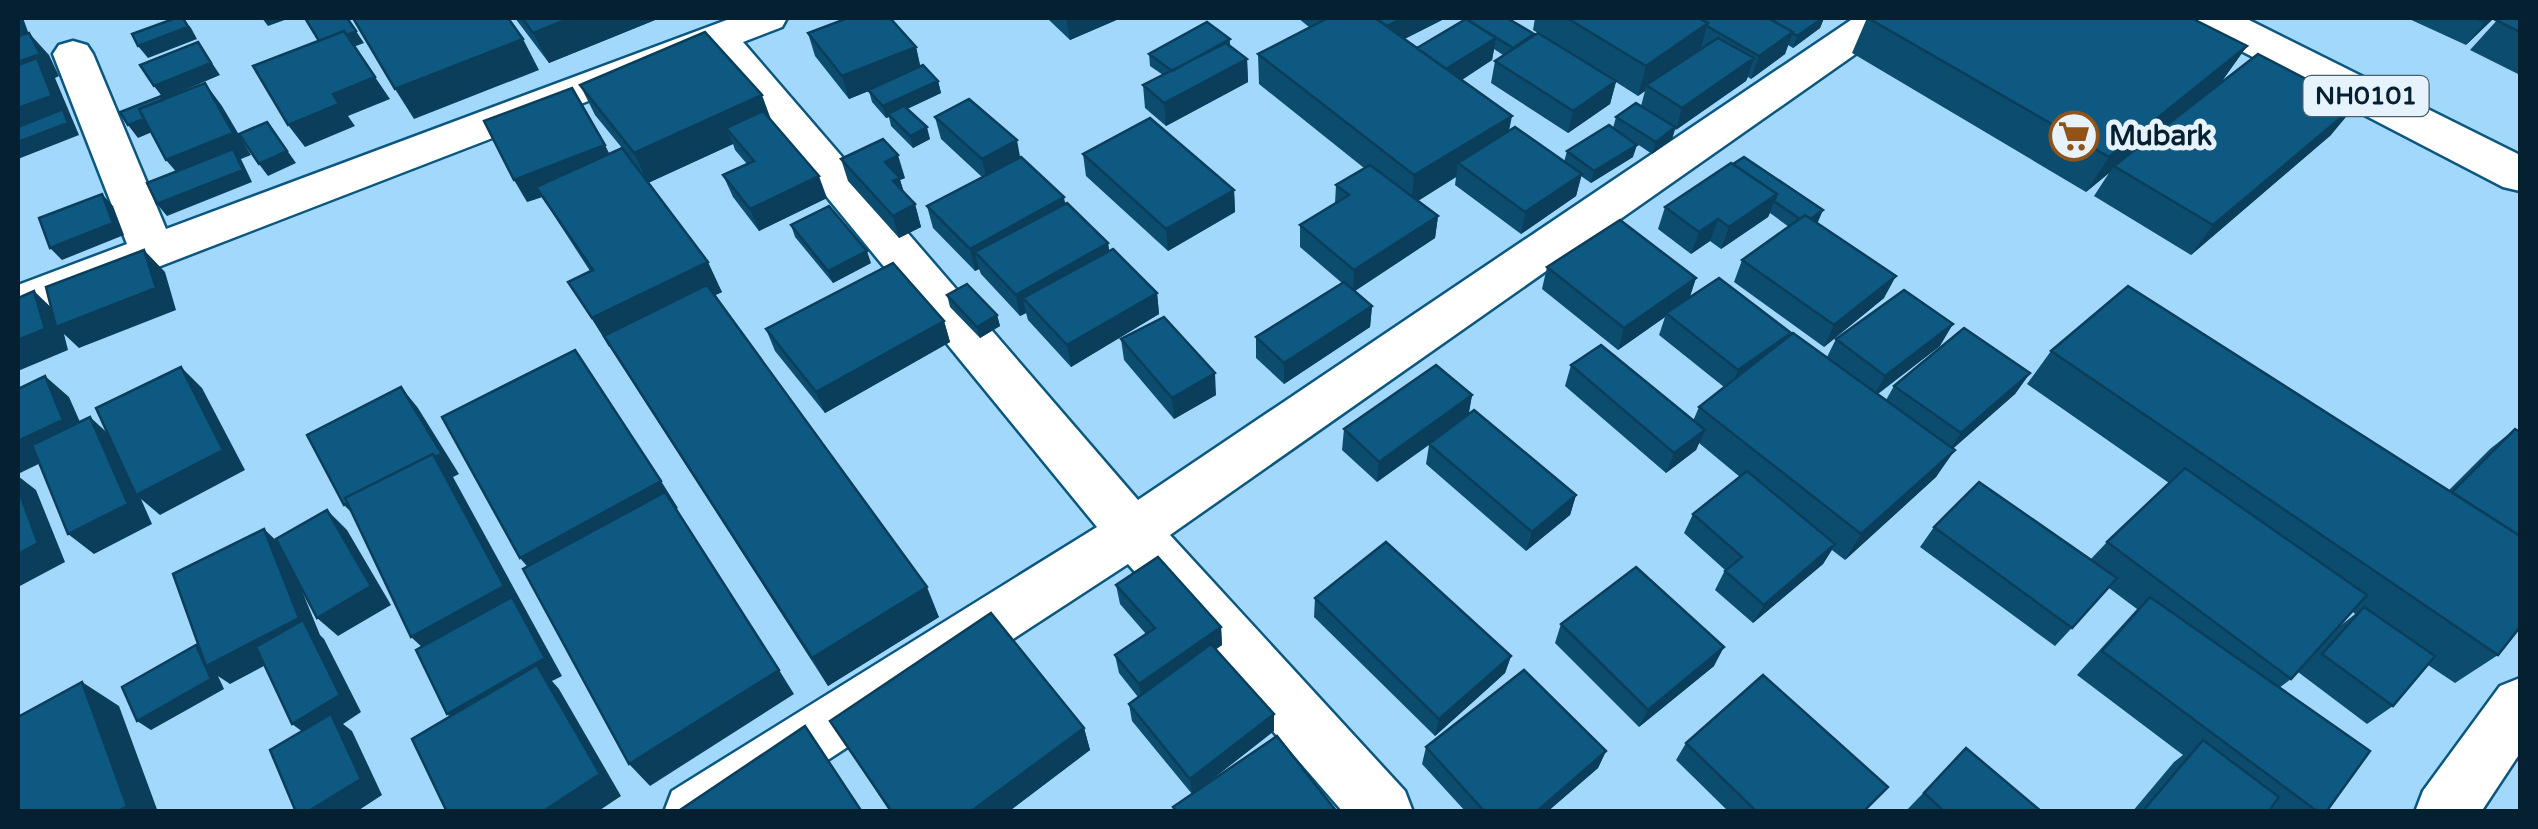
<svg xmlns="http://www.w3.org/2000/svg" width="2538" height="829" viewBox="0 0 2538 829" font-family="'Varela Round',sans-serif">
<rect width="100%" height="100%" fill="#a3d8fd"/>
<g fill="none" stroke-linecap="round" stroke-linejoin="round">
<g stroke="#0b577f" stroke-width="5">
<path id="minor" d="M 732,18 L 787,18 L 782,27 L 743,42 L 1138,500 L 1854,18 L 1900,18 L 1894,27 L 1170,535 L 1405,791 L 1413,812 L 1343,812 L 1128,564 L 748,812 L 664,812 L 672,791 L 1097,527 L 710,54 L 18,321 L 18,285 L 127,244 L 53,54 L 59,45 L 73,41 L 87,45 L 93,54 L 166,229 Z
M 2520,678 L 2520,753 L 2481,812 L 2415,812 L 2423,791 L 2500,686 Z"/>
</g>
<g stroke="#0b577f" stroke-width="5">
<path id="trunk" d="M 2190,18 L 2245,18 L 2520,155 L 2520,191 L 2503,187 L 2197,28 Z"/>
</g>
<use href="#minor" fill="#fff" fill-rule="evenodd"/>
<use href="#trunk" fill="#fff" fill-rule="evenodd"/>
</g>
<path fill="#0c4d6f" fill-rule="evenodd" d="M 515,18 L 660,18 L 549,63 Z
M 1049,18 L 1121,18 L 1070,40 L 1049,20 Z
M 1298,18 L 1446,18 L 1404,39 L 1417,48 L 1462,21 L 1463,18 L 1507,18 L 1534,34 L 1533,36 L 1538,33 L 1533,30 L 1535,18 L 1824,18 L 1820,28 L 1793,48 L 1788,45 L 1785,54 L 1751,79 L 1748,77 L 1746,81 L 1675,130 L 1672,139 L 1652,154 L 1618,131 L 1633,157 L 1591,183 L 1581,176 L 1576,196 L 1521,234 L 1455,185 L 1456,177 L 1418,201 L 1438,216 L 1435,238 L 1355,291 L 1372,306 L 1370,327 L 1284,384 L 1256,358 L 1256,337 L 1342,283 L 1300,247 L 1300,225 L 1335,203 L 1336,185 L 1364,168 L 1259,84 L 1258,54 L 1309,27 ZM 1494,49 L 1503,55 L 1495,61 L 1491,83 L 1568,133 L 1610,104 L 1616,82 L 1638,96 L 1645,91 L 1641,106 L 1616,117 L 1613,128 L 1567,151 L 1564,162 L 1509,131 L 1462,80 L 1492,60 Z
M 1867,18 L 2247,46 L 2222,81 L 2331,135 L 2191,255 L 2094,196 L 2109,173 L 2086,192 L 1852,53 Z
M 2407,18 L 2494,18 L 2466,45 Z
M 2499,18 L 2520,18 L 2520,75 L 2470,50 Z
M 808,33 L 916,47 L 920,66 L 938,81 L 941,93 L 907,109 L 930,139 L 913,148 L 891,126 L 889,117 L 886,118 L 872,102 L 869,91 L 849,99 L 815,56 Z
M 1230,39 L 1230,46 L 1247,59 L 1248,82 L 1166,126 L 1145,108 L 1143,85 L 1163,75 L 1150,66 L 1149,54 Z
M 580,85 L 771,120 L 827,198 L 759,231 L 733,197 L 723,175 L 747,164 L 735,150 L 733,144 L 648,183 L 622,149 L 722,292 L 715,295 L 939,617 L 828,686 L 568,282 L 590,271 L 542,197 L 527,202 L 610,154 L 622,148 L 595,115 Z
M 935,117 L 1020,157 L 1065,204 L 1108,243 L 1109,251 L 1157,293 L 1159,314 L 1071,367 L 1028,320 L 1026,313 L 1020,316 L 981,274 L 979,269 L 975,271 L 933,228 L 927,206 L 982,177 L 941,139 Z
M 1083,154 L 1234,190 L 1235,212 L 1168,251 L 1086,176 Z
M 841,159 L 905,178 L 900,180 L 904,192 L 915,204 L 921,227 L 899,238 L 848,181 Z
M 1731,163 L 1818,222 L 1817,223 L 1884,298 L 1824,347 L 1734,282 L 1742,260 L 1789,227 L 1770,213 L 1768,217 L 1721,249 L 1710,241 L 1691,254 L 1658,229 L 1665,207 Z
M 791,225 L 871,263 L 833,283 L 795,237 Z
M 1547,267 L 1696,278 L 1689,298 L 1791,333 L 1790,336 L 1827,357 L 1836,339 L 1940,346 L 1878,394 L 1886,400 L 1894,386 L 2030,373 L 2015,394 L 1953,448 L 1936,477 L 1845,560 L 1832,550 L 1823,564 L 1753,623 L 1715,590 L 1725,570 L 1684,533 L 1693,514 L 1740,477 L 1699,443 L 1696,450 L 1666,473 L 1565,386 L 1571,365 L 1693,421 L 1699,407 L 1724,387 L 1659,335 L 1665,317 L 1618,350 L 1542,289 Z
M 947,295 L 997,315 L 1000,326 L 980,338 L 950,307 Z
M 944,321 L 950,342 L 825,413 L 775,351 L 766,329 Z
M 1121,339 L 1216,395 L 1174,419 L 1124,360 Z
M 2051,351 L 2449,490 L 2490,449 L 2515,429 L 2498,655 L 2455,683 L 2428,665 L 2393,706 L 2367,724 L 2298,672 L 2340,626 L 2355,614 L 2352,611 L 2291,679 L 2279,688 L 2326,812 L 2132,812 L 2174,762 L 2183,755 L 2077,675 L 2137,609 L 2109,588 L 2055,646 L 1920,547 L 1934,527 L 2090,560 L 2107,542 L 2169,483 L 2027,384 Z
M 1472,395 L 1469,413 L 1576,495 L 1570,515 L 1526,551 L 1426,464 L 1429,445 L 1377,482 L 1342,450 L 1344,429 Z
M 1116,585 L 1221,627 L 1222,645 L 1216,649 L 1274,731 L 1205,785 L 1337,812 L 1174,812 L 1173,807 L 1192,794 L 1132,721 L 1129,704 L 1138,697 L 1119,673 L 1115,655 L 1146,634 L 1120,604 Z
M 1315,598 L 1511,656 L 1505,673 L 1435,736 L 1314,617 Z
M 1561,624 L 1714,666 L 1639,727 L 1555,643 Z
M 830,721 L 1084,728 L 1090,750 L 1008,812 L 890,812 Z
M 1686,743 L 1888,787 L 1864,812 L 1729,812 L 1676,760 Z
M 1426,747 L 1606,751 L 1598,768 L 1547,812 L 1466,812 L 1422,764 Z
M 1966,748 L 2042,812 L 1905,812 Z"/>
<path fill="#0a3e5a" d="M 18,18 L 23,18 L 35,51 L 18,57 Z
M 183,18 L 191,28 L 197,39 L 148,58 L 138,46 Z
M 262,18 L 290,18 L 268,26 Z
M 571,18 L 660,18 L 549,63 L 533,33 Z
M 1066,18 L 1121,18 L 1070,40 Z
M 1404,18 L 1446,18 L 1379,52 L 1381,29 Z
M 1823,18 L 1824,18 L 1820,28 L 1793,48 L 1797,36 Z
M 2490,18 L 2494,18 L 2466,45 L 2485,22 Z
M 1708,23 L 1699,54 L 1646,85 L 1645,91 L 1638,96 L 1646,66 Z
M 356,31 L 364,43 L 329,56 L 321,44 Z
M 1793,32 L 1785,54 L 1751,79 L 1759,56 Z
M 29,33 L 49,55 L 59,76 L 55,78 L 79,135 L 18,159 L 18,62 Z
M 1496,38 L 1492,60 L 1439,94 L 1442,71 Z
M 523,39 L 539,70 L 414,119 L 395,89 Z
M 198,42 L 220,75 L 164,99 L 154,86 Z
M 2247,46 L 2222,81 L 2114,166 L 2109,173 L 2086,192 L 2109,157 Z
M 916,47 L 921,69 L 849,99 L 842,76 Z
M 1754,58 L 1746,81 L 1676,130 L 1682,108 Z
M 1247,59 L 1248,82 L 1166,126 L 1164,103 Z
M 375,77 L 390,99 L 348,116 L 355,126 L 305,147 L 288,125 L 333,94 Z
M 938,81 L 941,93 L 890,117 L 888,114 L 889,117 L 886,118 L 883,106 Z
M 1616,81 L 1610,104 L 1568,133 L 1573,111 Z
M 205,83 L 222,106 L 251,155 L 241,159 L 252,182 L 167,216 L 157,204 L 185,182 L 166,160 Z
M 762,95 L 773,125 L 726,128 L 733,144 L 648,183 L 634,153 Z
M 2356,105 L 2331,135 L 2191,255 L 2213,225 Z
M 168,109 L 178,121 L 138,138 L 128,125 Z
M 1512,116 L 1506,146 L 1458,163 L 1456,177 L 1411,205 L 1414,175 Z
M 267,122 L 296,163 L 268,176 L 259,164 Z
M 927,127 L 930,139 L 913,148 L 910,136 Z
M 1675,127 L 1672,139 L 1652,154 L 1656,142 Z
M 1017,140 L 1021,162 L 987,182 L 982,159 Z
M 605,145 L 616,167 L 536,187 L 542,197 L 527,202 L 514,180 Z
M 1637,145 L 1633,157 L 1591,183 L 1594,171 Z
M 898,155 L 905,178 L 900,180 L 906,200 L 900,203 L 885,162 Z
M 1582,174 L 1576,196 L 1521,234 L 1525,212 Z
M 819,176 L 827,198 L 759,231 L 750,209 Z
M 1234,190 L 1235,212 L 1168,251 L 1166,229 Z
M 102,194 L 113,206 L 124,235 L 62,260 L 50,248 Z
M 1777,194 L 1768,217 L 1721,249 L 1729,227 Z
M 1064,197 L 1068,219 L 975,252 L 979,269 L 975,271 L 970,249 Z
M 915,204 L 921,227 L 899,238 L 893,216 Z
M 1823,210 L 1818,222 L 1801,235 L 1806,223 Z
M 1438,216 L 1435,238 L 1353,292 L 1354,270 Z
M 1718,219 L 1710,241 L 1691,254 L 1699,232 Z
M 1108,243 L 1111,265 L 1023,298 L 1026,313 L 1020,316 L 1016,295 Z
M 144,250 L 165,272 L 176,310 L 79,348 L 64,334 L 68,350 L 18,371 L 18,340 L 34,291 L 57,313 Z
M 867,251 L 871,263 L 833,283 L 828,271 Z
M 708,262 L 722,292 L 609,347 L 592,318 Z
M 1896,276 L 1884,298 L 1824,347 L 1834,325 Z
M 1696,278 L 1689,300 L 1666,313 L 1665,317 L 1618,350 L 1624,328 Z
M 1157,293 L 1159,314 L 1071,367 L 1067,345 Z
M 1372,306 L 1370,327 L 1284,384 L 1284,363 Z
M 997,315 L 1000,326 L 980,338 L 977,327 Z
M 944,321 L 950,342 L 825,413 L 816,392 Z
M 1953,324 L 1940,346 L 1873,397 L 1885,376 Z
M 1791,333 L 1781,354 L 1729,391 L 1738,370 Z
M 181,367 L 202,388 L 245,470 L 160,515 L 141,499 L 152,524 L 94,554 L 68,534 L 90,417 L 113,438 Z
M 1215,373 L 1216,395 L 1174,419 L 1172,398 Z
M 2030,373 L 2015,394 L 1947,454 L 1961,433 Z
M 45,376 L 69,397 L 88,440 L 18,474 L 18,441 Z
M 401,387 L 418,408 L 459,474 L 453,477 L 562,676 L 552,681 L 559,689 L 621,796 L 597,812 L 542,812 L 466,732 L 447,714 L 437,661 L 411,637 L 364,525 L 344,505 Z
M 1472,395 L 1468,416 L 1377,482 L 1379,462 Z
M 1705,430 L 1696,450 L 1666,473 L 1674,453 Z
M 1955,450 L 1936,477 L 1845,560 L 1861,534 Z
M 18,476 L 36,490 L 65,562 L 18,587 Z
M 661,481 L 678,508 L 542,584 L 520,558 Z
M 1576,495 L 1570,515 L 1526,551 L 1532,532 Z
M 327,510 L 347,530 L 391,605 L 338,636 L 317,618 Z
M 264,529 L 285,549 L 320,635 L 324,639 L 361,712 L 343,724 L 352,731 L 382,795 L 356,812 L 307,812 L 315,741 L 292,724 L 313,640 L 230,684 L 218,676 L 224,689 L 151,730 L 137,721 L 196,645 L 209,655 Z
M 1835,544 L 1823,564 L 1753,623 L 1764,605 Z
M 927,587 L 939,617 L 828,686 L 812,658 Z
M 1221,627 L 1222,645 L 1142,702 L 1139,684 Z
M 1724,647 L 1714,666 L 1639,727 L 1648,710 Z
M 1511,656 L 1505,673 L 1435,736 L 1439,719 Z
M 779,670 L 794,694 L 650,786 L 629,764 Z
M 82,682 L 119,706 L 158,812 L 117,812 Z
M 1274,714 L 1274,731 L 1192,795 L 1190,779 Z
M 1084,728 L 1090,750 L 1008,812 L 970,812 Z
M 1606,751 L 1598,768 L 1547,812 L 1536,812 Z"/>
<path fill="#0e5981" stroke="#0a3e5a" stroke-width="2.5" d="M 176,18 L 183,18 L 188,27 L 138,46 L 132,34 Z
M 305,18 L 347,18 L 356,31 L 347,35 L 344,31 L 319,41 Z
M 353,18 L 508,18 L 523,39 L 395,89 Z
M 522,18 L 571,18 L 533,33 Z
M 848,18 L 890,18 L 916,47 L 842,76 L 808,33 Z
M 1328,18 L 1375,18 L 1512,116 L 1414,175 L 1258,54 Z
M 1375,18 L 1404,18 L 1387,26 Z
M 1465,18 L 1507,18 L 1534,34 L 1513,48 Z
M 1567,18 L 1698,18 L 1708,23 L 1646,66 Z
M 1706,18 L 1768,18 L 1793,32 L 1759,56 L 1707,26 L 1708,23 L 1703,20 Z
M 1768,18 L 1823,18 L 1797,36 L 1792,33 L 1793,32 Z
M 1868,18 L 2191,18 L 2247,46 L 2109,157 Z
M 2475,18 L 2490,18 L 2485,22 Z
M 2499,18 L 2520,18 L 2520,32 L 2496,20 Z
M 1466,19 L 1496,38 L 1446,69 L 1417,48 Z
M 1207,22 L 1230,39 L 1172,71 L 1149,54 Z
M 344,31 L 375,77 L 333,94 L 339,104 L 288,125 L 253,66 Z
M 705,32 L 762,95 L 634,153 L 580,85 Z
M 29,33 L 40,54 L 18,62 L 18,36 Z
M 1538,33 L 1616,81 L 1573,111 L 1495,61 Z
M 1718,38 L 1754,58 L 1682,108 L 1646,85 Z
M 198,42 L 211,63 L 154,86 L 140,65 Z
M 1226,43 L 1247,59 L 1164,103 L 1143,85 Z
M 2258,54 L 2356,105 L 2213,225 L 2114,166 Z
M 37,58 L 52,96 L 18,108 L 18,65 Z
M 923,65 L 938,81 L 883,106 L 868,90 Z
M 205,83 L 233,133 L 166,160 L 139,109 Z
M 572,88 L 605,145 L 514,180 L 484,121 Z
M 161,96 L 163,100 L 139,109 L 144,119 L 128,125 L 120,112 Z
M 969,99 L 1017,140 L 982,159 L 935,117 Z
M 1636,103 L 1675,127 L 1656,142 L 1616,117 Z
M 904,106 L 927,127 L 910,136 L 888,114 Z
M 63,109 L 68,123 L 18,142 L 18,127 Z
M 763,111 L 819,176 L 750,209 L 723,175 L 754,161 L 726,128 Z
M 1150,118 L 1234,190 L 1166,229 L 1083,154 Z
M 267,122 L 287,151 L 259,164 L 239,134 Z
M 1609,125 L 1637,145 L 1594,171 L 1567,151 Z
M 1515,127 L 1582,174 L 1525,212 L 1458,163 Z
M 883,139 L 898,155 L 885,162 L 900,178 L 893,181 L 915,204 L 893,216 L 841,159 Z
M 622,148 L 708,262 L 592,318 L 568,282 L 593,270 L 536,187 Z
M 233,149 L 243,170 L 157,204 L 147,183 Z
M 1021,157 L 1064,197 L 970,249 L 927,206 Z
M 1744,157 L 1823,210 L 1811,219 L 1805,215 L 1800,219 L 1774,201 L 1777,194 L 1733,164 Z
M 1731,163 L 1777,194 L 1729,227 L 1718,219 L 1699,232 L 1665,207 Z
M 1370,165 L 1438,216 L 1354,270 L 1300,225 L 1349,195 L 1336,185 Z
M 102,194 L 113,223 L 50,248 L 39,218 Z
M 1067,203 L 1108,243 L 1016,295 L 975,252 Z
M 829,206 L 867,251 L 828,271 L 791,225 Z
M 1805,215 L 1896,276 L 1834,325 L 1742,260 Z
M 1620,220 L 1696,278 L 1624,328 L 1547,267 Z
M 1113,249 L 1157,293 L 1067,345 L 1023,298 Z
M 144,250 L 156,288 L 56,327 L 46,287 Z
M 893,263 L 944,321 L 816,392 L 766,329 Z
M 1719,278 L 1791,333 L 1738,370 L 1666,313 Z
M 1344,282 L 1372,306 L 1284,363 L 1256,337 Z
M 967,284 L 997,315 L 977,327 L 947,295 Z
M 707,285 L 927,587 L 812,658 L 604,336 Z
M 2128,286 L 2520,536 L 2520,627 L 2498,655 L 2051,351 Z
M 1904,290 L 1953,324 L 1885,376 L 1836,339 Z
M 34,291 L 45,329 L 18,340 L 18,298 Z
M 1164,317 L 1215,373 L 1172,398 L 1121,339 Z
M 1964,328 L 2030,373 L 1961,433 L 1894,386 Z
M 1793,333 L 1955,450 L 1861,534 L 1699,407 Z
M 1601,345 L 1705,430 L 1674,453 L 1571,365 Z
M 575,350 L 661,481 L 520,558 L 442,417 Z
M 1436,365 L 1472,395 L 1379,462 L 1344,429 Z
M 181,367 L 223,450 L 136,495 L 96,408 Z
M 45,376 L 63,420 L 18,441 L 18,389 Z
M 401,387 L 442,454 L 435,457 L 433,454 L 345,498 L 348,504 L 344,505 L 307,435 Z
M 1474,410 L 1576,495 L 1532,532 L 1429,444 Z
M 90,417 L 128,504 L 68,534 L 32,445 Z
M 2515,429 L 2520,432 L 2520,536 L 2452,492 Z
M 433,454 L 504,586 L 411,637 L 345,498 Z
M 2185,468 L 2367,595 L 2291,679 L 2107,542 Z
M 1747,471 L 1835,544 L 1764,605 L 1725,571 L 1742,557 L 1693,514 Z
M 1979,482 L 2117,578 L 2072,628 L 1934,527 Z
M 18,489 L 38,543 L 18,554 Z
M 665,492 L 779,670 L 629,764 L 523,569 Z
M 327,510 L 371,586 L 317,618 L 276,539 Z
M 264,529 L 299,618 L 206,666 L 173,574 Z
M 1386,542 L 1511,656 L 1439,719 L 1315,598 Z
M 1158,557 L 1221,627 L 1139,684 L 1115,655 L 1155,628 L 1116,585 Z
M 1636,567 L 1724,647 L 1648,710 L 1561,624 Z
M 512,597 L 545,658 L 447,714 L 416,650 Z
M 2150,597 L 2370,751 L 2326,812 L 2318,812 L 2102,651 Z
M 2364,607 L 2435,656 L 2393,706 L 2322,654 Z
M 991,613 L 1084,728 L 970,812 L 892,812 L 830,721 Z
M 303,620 L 340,695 L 292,724 L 256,647 Z
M 1211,644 L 1274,714 L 1190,779 L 1129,704 Z
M 196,645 L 211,679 L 137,721 L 122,687 Z
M 537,665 L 600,774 L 542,812 L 447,812 L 412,739 Z
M 1524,670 L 1606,751 L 1536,812 L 1485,812 L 1426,747 Z
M 1763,675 L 1888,787 L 1863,812 L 1757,812 L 1686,743 Z
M 82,682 L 127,806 L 117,812 L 18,812 L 18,717 Z
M 331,714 L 361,779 L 307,812 L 296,812 L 270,750 Z
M 805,726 L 862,812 L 677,812 Z
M 1277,736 L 1337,812 L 1177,812 L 1173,807 Z
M 2203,740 L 2279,797 L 2268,812 L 2142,812 Z
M 1966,748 L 2042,812 L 1945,812 L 1924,793 Z"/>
<defs>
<g id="supermarket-ring" transform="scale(2.5)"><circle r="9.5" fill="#e6f3fd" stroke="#915318" stroke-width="1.5"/><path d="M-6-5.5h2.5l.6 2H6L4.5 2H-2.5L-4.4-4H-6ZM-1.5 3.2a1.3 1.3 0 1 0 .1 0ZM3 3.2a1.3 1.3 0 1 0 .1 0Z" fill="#915318"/></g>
</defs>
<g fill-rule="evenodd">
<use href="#supermarket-ring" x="2074" y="136"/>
</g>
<g text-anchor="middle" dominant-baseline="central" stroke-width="10" stroke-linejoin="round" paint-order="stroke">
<rect fill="#e6f3fd" stroke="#485f6e" stroke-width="2.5" x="2303.5" y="76" width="125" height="40" rx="8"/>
<g font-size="25" font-weight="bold" fill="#042031">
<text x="2366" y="96">NH0101</text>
</g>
<g font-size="28" font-weight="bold" fill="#042031" stroke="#e6f3fd" text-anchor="start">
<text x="2109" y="136">Mubark</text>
</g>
</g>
<rect width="2538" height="829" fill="none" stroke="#042031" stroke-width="40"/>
</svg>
